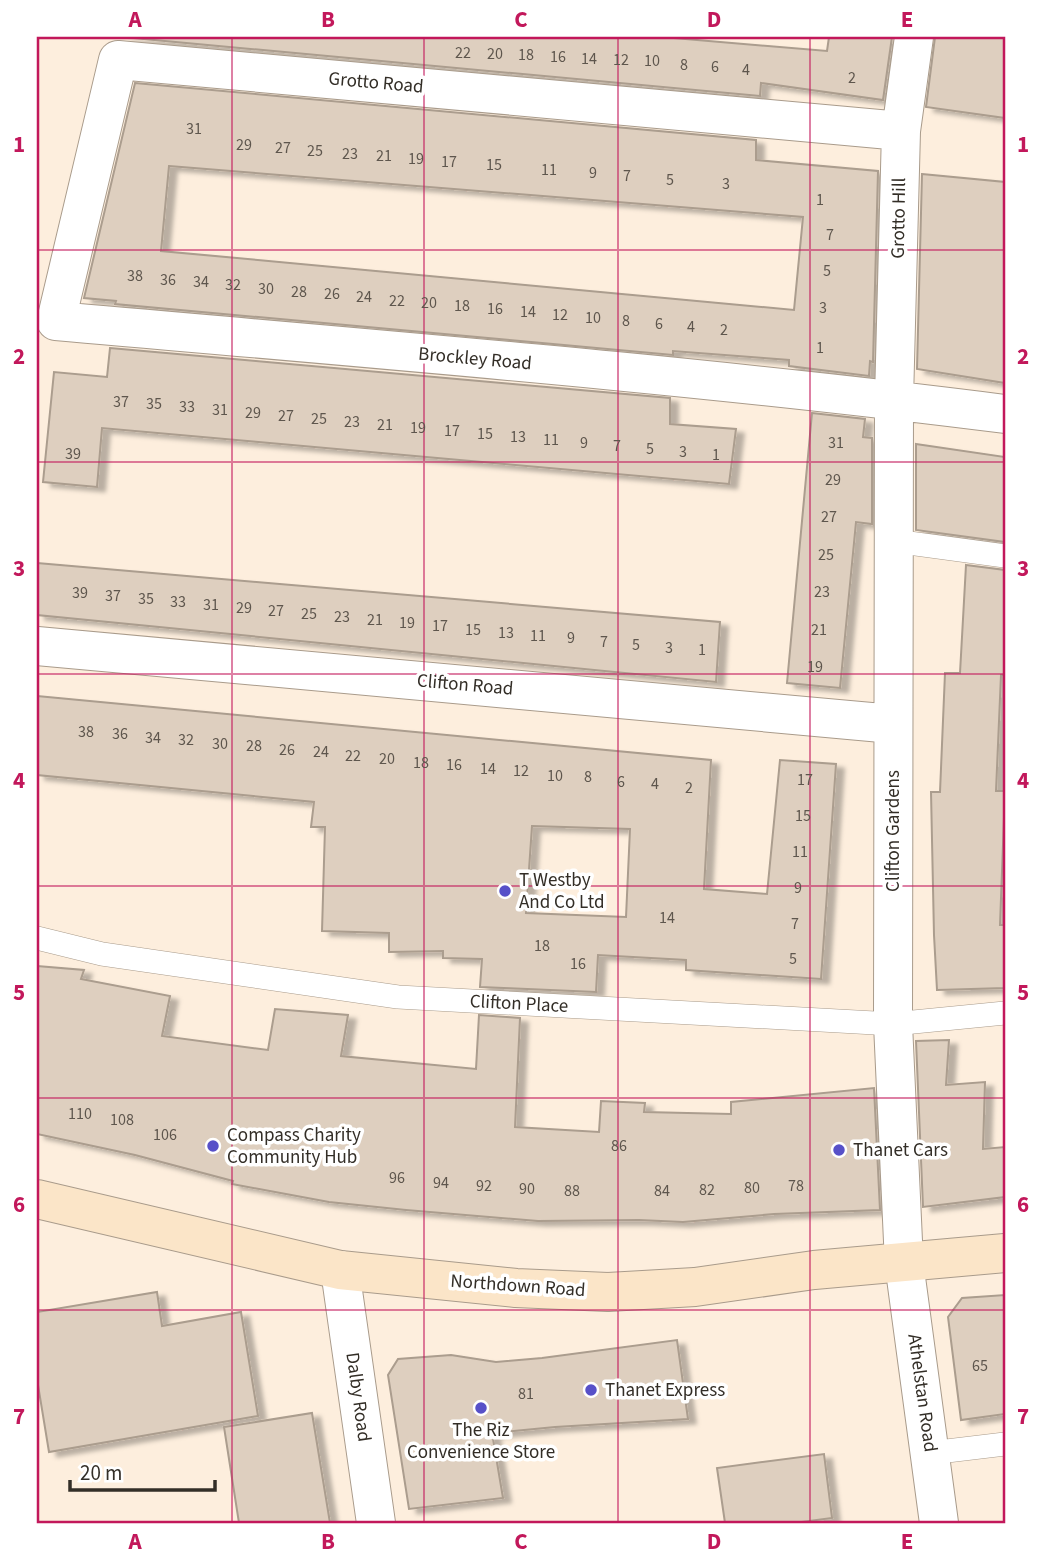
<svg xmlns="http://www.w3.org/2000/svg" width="1042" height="1560" viewBox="0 0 1042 1560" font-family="'Source Sans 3',sans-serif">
<defs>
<filter id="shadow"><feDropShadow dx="8" dy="4.5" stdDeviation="2" flood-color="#0004"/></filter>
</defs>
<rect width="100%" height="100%" fill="#fdeedd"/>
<path fill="#decfbf" stroke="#ab9d8e" stroke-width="2" fill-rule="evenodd" filter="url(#shadow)" d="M 122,37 L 662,37 L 827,51 L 829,37 L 892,37 L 883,100 L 761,83 L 760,96 Z
M 935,37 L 1005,37 L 1005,118 L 926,107 Z
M 135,83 L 756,140 L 756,160 L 878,171 L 873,362 L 870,361 L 869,376 L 789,366 L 789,360 L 673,351 L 673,355 L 115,304 L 116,301 L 84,298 ZM 169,166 L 803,217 L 794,310 L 161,251 Z
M 922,174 L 1005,182 L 1005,383 L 917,369 Z
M 110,348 L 670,398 L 670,424 L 736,429 L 729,484 L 102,428 L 97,487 L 43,482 L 54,372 L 107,377 Z
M 812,413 L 865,419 L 863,437 L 872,438 L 872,524 L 856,522 L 840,688 L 787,683 Z
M 916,444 L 1005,457 L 1005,542 L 916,530 Z
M 37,563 L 720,622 L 716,682 L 37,615 Z
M 966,565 L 1005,570 L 1005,675 L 1001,675 L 996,791 L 1005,791 L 1000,925 L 1005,925 L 1005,988 L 937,990 L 934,935 L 931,792 L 940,792 L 945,673 L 960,673 Z
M 37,696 L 711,760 L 704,889 L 767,894 L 780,760 L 836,764 L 821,979 L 686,970 L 686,960 L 598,955 L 596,992 L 480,987 L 482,959 L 443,958 L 443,951 L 389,952 L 389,933 L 322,931 L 325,827 L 311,827 L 314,802 L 37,775 ZM 532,826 L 630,829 L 626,917 L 526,913 Z
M 37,966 L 84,970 L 81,979 L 170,996 L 162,1036 L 268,1050 L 275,1009 L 348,1015 L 341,1056 L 476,1069 L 479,1015 L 520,1018 L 515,1127 L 599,1132 L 601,1101 L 645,1103 L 644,1112 L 731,1114 L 731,1102 L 874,1088 L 880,1210 L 774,1214 L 683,1222 L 639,1220 L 538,1221 L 406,1210 L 329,1202 L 232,1184 L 233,1181 L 135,1155 L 37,1134 Z
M 949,1040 L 946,1085 L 985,1082 L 983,1149 L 1005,1147 L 1005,1197 L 923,1207 L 916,1041 Z
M 157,1292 L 162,1326 L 241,1312 L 258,1416 L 49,1452 L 37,1379 L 37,1312 Z
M 1005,1295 L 1005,1414 L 961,1420 L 948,1317 L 962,1298 Z
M 677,1340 L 688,1419 L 555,1427 L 492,1433 L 503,1498 L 409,1509 L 388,1375 L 398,1359 L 451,1355 L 496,1362 L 542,1358 Z
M 312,1413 L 330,1523 L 239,1523 L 224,1427 Z
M 824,1454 L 832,1518 L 794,1523 L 725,1523 L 717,1468 Z"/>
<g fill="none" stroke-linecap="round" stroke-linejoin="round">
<g stroke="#a99b8b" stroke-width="24">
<path id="service" d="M 894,541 L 1005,556
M 37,938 L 102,954 L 398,997 L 893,1024 L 1005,1013
M 930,1453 L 1005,1444"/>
</g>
<g stroke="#a99b8b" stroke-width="40">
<path id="minor" d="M 914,37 L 901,131 L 894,400 L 893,1024 L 904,1263 L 939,1523
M 901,131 L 118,60 L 56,321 C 372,349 690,374 1005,414
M 37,646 L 893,724
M 340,1270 L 376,1523"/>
</g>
<g stroke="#a99b8b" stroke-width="40">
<path id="secondary" d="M 37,1199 L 340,1270 L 516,1288 L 608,1292 L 695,1287 L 814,1270 L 1005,1253"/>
</g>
<use href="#service" stroke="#fff" stroke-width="23"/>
<use href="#minor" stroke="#fff" stroke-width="38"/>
<use href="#secondary" stroke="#fbe5c8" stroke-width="38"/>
</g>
<path fill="none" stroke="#c2185b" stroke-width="2" stroke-opacity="0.55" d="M 232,37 L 232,1523M 424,37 L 424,1523M 618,37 L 618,1523M 810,37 L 810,1523M 37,250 L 1005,250M 37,462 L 1005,462M 37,674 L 1005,674M 37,886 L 1005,886M 37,1098 L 1005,1098M 37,1310 L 1005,1310"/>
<g fill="#5750c8" stroke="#fff" stroke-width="2.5">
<circle cx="505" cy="891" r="7"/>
<circle cx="213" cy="1146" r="7"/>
<circle cx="839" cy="1150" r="7"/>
<circle cx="591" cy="1390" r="7"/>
<circle cx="481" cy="1408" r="7"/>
</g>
<g text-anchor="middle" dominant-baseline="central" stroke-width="7" stroke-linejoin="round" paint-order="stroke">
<g font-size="16" fill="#5e564d">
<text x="463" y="53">22</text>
<text x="495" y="54">20</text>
<text x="526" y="55">18</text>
<text x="558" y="57">16</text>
<text x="589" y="59">14</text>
<text x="621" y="60">12</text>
<text x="652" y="61">10</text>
<text x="684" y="65">8</text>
<text x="715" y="67">6</text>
<text x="746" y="70">4</text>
<text x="852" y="78">2</text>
<text x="194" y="129">31</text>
<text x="244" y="145">29</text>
<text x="283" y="148">27</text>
<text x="315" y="151">25</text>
<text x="350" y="154">23</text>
<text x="384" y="156">21</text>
<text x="416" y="159">19</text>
<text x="449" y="162">17</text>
<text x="494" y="165">15</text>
<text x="549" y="170">11</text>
<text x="593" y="173">9</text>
<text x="627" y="176">7</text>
<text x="670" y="180">5</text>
<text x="726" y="184">3</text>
<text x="820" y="200">1</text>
<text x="830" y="235">7</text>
<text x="827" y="271">5</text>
<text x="135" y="276">38</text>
<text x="168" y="280">36</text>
<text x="201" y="282">34</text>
<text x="233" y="285">32</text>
<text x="266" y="289">30</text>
<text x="299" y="292">28</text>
<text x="332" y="294">26</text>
<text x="364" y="297">24</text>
<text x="397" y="301">22</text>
<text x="429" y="303">20</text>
<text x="462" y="306">18</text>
<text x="823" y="308">3</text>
<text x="495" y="309">16</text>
<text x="528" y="312">14</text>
<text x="560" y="315">12</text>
<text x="593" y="318">10</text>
<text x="626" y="321">8</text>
<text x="659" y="324">6</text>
<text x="691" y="327">4</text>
<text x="724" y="330">2</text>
<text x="820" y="348">1</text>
<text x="121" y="402">37</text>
<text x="154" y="404">35</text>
<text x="187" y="407">33</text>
<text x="220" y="410">31</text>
<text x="253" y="413">29</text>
<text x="286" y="416">27</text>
<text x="319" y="419">25</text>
<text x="352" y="422">23</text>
<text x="385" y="425">21</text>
<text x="418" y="428">19</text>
<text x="452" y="431">17</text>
<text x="485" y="434">15</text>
<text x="518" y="437">13</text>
<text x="551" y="440">11</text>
<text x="584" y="443">9</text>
<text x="836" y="443">31</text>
<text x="617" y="446">7</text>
<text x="650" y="449">5</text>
<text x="683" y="452">3</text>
<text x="73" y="454">39</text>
<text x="716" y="455">1</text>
<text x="833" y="480">29</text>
<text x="829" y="517">27</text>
<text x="826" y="555">25</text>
<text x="822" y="592">23</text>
<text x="80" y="593">39</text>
<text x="113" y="596">37</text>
<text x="146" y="599">35</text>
<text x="178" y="602">33</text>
<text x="211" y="605">31</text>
<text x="244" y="608">29</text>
<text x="276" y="611">27</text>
<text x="309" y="614">25</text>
<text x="342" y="617">23</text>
<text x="375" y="620">21</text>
<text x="407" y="623">19</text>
<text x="440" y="626">17</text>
<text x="473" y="630">15</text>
<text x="819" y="630">21</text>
<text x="506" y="633">13</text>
<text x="538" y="636">11</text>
<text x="571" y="638">9</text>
<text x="604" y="642">7</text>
<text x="636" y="645">5</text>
<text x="669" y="648">3</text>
<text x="702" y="650">1</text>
<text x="815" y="667">19</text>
<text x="86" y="732">38</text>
<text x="120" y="734">36</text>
<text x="153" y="738">34</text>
<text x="186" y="740">32</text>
<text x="220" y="744">30</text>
<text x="254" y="746">28</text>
<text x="287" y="750">26</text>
<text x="321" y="752">24</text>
<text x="353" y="756">22</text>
<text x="387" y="759">20</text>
<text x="421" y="763">18</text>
<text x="454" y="765">16</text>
<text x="488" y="769">14</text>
<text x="521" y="771">12</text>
<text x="555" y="776">10</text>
<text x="588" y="777">8</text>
<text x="805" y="780">17</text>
<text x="621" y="782">6</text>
<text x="655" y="784">4</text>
<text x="689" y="788">2</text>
<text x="803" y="816">15</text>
<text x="800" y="852">11</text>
<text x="798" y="888">9</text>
<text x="667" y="918">14</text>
<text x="795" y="924">7</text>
<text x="542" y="946">18</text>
<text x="793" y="959">5</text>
<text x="578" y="964">16</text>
<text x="80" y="1114">110</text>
<text x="122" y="1120">108</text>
<text x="165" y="1135">106</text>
<text x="619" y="1146">86</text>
<text x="397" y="1178">96</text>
<text x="441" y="1183">94</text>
<text x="484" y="1186">92</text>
<text x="796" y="1186">78</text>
<text x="752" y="1188">80</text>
<text x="527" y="1189">90</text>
<text x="707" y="1190">82</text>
<text x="572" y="1191">88</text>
<text x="662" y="1191">84</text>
<text x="980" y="1366">65</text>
<text x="526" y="1394">81</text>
</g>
<g font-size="19" fill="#332e27" stroke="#fff">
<text transform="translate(376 83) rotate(5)">Grotto Road</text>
<text transform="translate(899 218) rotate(-89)">Grotto Hill</text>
<text transform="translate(475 359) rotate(5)">Brockley Road</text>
<text transform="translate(465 685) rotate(5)">Clifton Road</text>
<text transform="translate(893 831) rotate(-90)">Clifton Gardens</text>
<text transform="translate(519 1004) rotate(3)">Clifton Place</text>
<text transform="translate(518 1286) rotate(4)">Northdown Road</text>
<text transform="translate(922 1393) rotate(82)">Athelstan Road</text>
<text transform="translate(358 1397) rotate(82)">Dalby Road</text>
</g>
<g font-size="19" fill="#332e27" stroke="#fff" text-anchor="start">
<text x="519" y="880">T Westby<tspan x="519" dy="22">And Co Ltd</tspan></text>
<text x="227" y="1135">Compass Charity<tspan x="227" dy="22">Community Hub</tspan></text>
<text x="853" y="1150">Thanet Cars</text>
<text x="605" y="1390">Thanet Express</text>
<text x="481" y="1430" text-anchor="middle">The Riz<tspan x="481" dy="22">Convenience Store</tspan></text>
</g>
</g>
<rect width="1042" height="1560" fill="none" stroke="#ffffff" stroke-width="77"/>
<path d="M70 1480v10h145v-10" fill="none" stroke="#332e27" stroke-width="3.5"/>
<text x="80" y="1480" font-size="21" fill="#332e27" stroke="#ffffff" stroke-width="5" paint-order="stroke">20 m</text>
<rect x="38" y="38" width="966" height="1484" fill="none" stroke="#c2185b" stroke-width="2.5"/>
<g font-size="23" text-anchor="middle" font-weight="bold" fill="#c2185b">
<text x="135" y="27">A</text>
<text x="328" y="27">B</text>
<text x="521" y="27">C</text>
<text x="714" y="27">D</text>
<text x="907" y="27">E</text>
<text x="19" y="152">1</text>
<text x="1023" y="152">1</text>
<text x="19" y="364">2</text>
<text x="1023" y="364">2</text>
<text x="19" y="576">3</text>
<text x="1023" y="576">3</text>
<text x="19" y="788">4</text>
<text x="1023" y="788">4</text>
<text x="19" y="1000">5</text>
<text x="1023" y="1000">5</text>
<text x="19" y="1212">6</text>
<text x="1023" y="1212">6</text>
<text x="19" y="1424">7</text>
<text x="1023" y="1424">7</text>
<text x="135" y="1549">A</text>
<text x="328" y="1549">B</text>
<text x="521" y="1549">C</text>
<text x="714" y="1549">D</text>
<text x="907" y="1549">E</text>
</g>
</svg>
